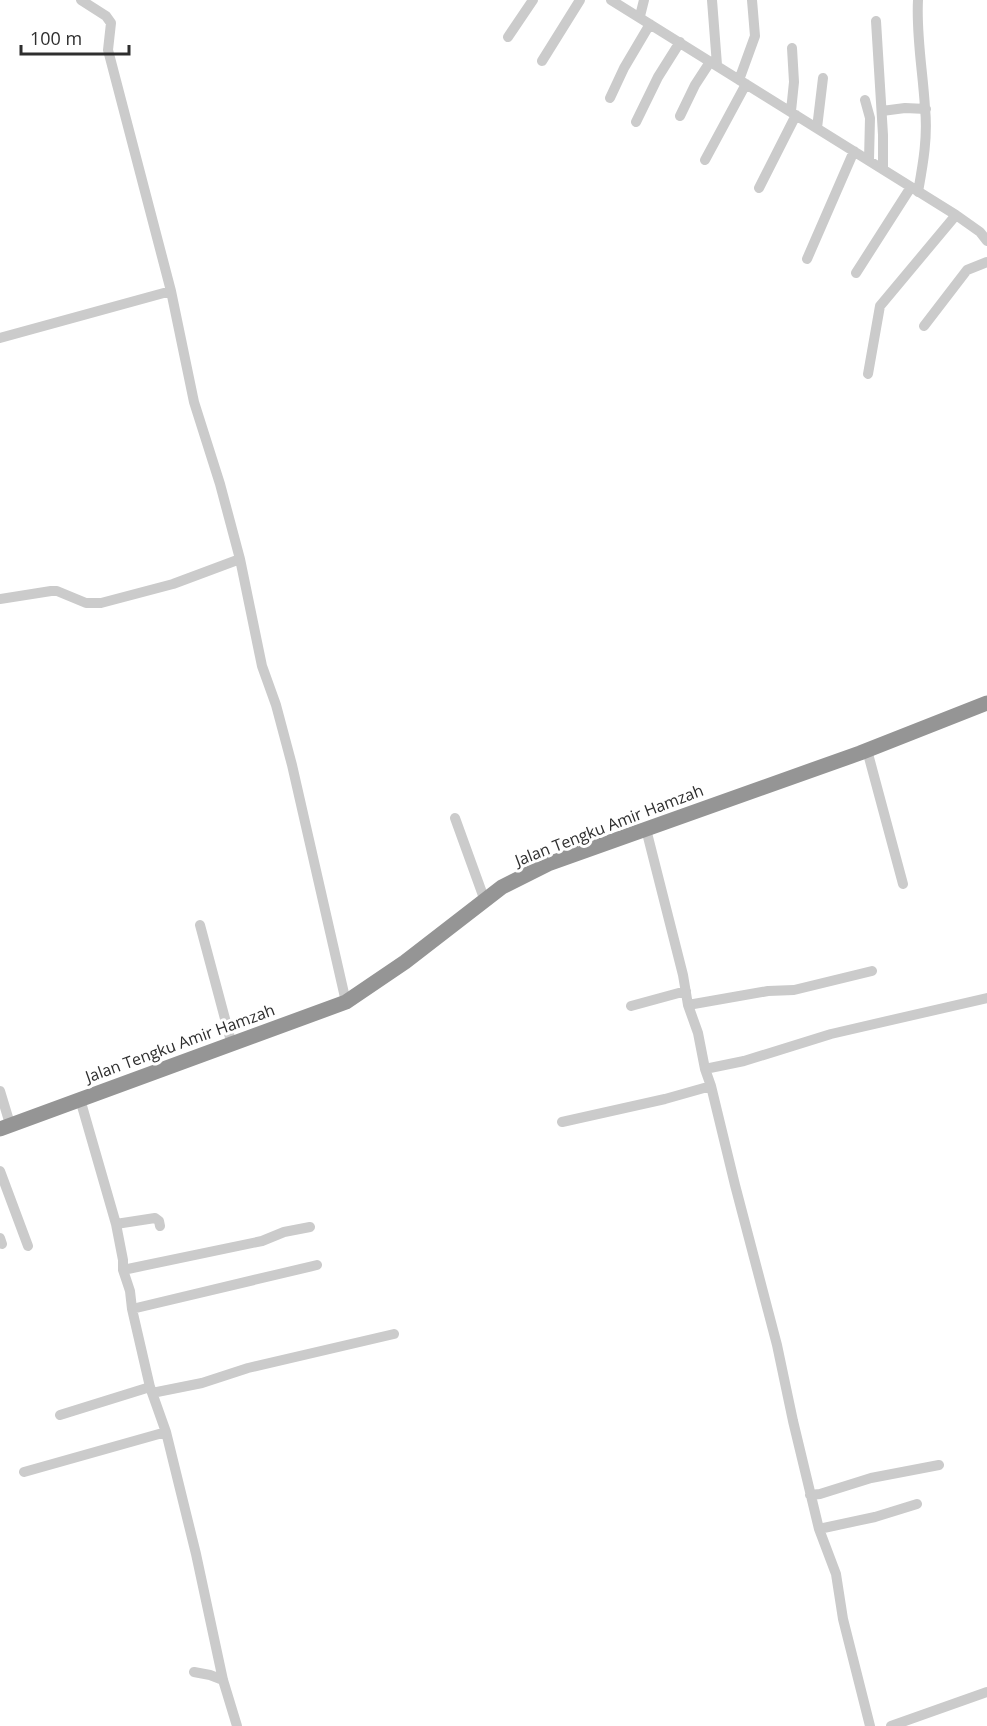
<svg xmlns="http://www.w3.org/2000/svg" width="987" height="1726" viewBox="0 0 987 1726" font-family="'Open Sans',sans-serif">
<rect width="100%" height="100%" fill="#fff"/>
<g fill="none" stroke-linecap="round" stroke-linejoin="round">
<path stroke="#cbcbcb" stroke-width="10" d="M 81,0 L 106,16 L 111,23 L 108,50 L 171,291 L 194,402 L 220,484 L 240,559 L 262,666 L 276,705 L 292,765 L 346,1002
M 611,0 L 956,215 L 980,232 L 987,241
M 712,0 L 717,65
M 918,0 C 916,36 923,72 925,108 C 928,137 923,164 918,192
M 640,16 L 644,0
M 876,21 L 883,135 L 883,169
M 508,37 L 533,0
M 542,61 L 580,0
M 739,80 L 755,36 L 752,0
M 610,98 L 624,68 L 650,24
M 865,100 L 870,118 L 869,160
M 791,111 L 794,82 L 792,48
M 882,111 L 905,108 L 926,109
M 680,116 L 695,85 L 710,62
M 636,122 L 658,77 L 680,42
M 817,128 L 823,78
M 705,160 L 746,84
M 759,188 L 796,115
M 807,259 L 854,151
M 856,273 L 911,187
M 924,326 L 967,270 L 987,262
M 0,338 L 171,291
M 868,374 L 880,306 L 956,215
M 0,599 L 51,591 L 57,591 L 86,603 L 101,603 L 173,584 L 240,559
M 867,750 L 903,884
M 455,818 L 485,901
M 646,829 L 683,975 L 688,1005 L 698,1033 L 705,1069 L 711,1086 L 735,1185 L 777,1345 L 793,1421 L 819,1529 L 836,1574 L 843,1619 L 870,1726
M 200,925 L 232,1045
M 688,1005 L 768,991 L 794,990 L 872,971
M 631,1006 L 686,991
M 705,1069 L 744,1061 L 831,1034 L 987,998
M 0,1091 L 10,1124
M 80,1099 L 116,1224 L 123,1260 L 123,1270 L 130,1291 L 132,1309 L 150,1387 L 166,1432 L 196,1554 L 223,1680 L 237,1726
M 562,1122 L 665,1099 L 711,1086
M 0,1171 L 28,1246
M 116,1224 L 155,1218 L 159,1221 L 160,1226
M 0,1238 L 2,1244
M 123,1270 L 262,1241 L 284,1232 L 310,1227
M 132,1309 L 317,1265
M 152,1393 L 202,1383 L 248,1368 L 394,1334
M 60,1415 L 150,1387
M 24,1472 L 166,1432
M 810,1495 L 820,1494 L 871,1478 L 939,1465
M 819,1529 L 875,1517 L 917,1504
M 194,1672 L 210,1675 L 223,1680
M 891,1726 L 987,1692"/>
<path stroke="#959595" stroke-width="15" d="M 0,1129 L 346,1002 L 405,962 L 502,887 L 548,864 L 860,753 L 987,703"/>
</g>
<g text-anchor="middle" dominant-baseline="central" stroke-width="6" stroke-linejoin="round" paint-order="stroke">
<g font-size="16" fill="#2e2e2e" stroke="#fff">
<text transform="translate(609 825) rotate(-21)">Jalan Tengku Amir Hamzah</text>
<text transform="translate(180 1043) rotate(-20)">Jalan Tengku Amir Hamzah</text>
</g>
</g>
<path d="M21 45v9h108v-9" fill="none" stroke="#2e2e2e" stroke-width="3"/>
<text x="30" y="45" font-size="18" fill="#2e2e2e" stroke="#ffffff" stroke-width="4.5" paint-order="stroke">100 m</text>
</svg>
